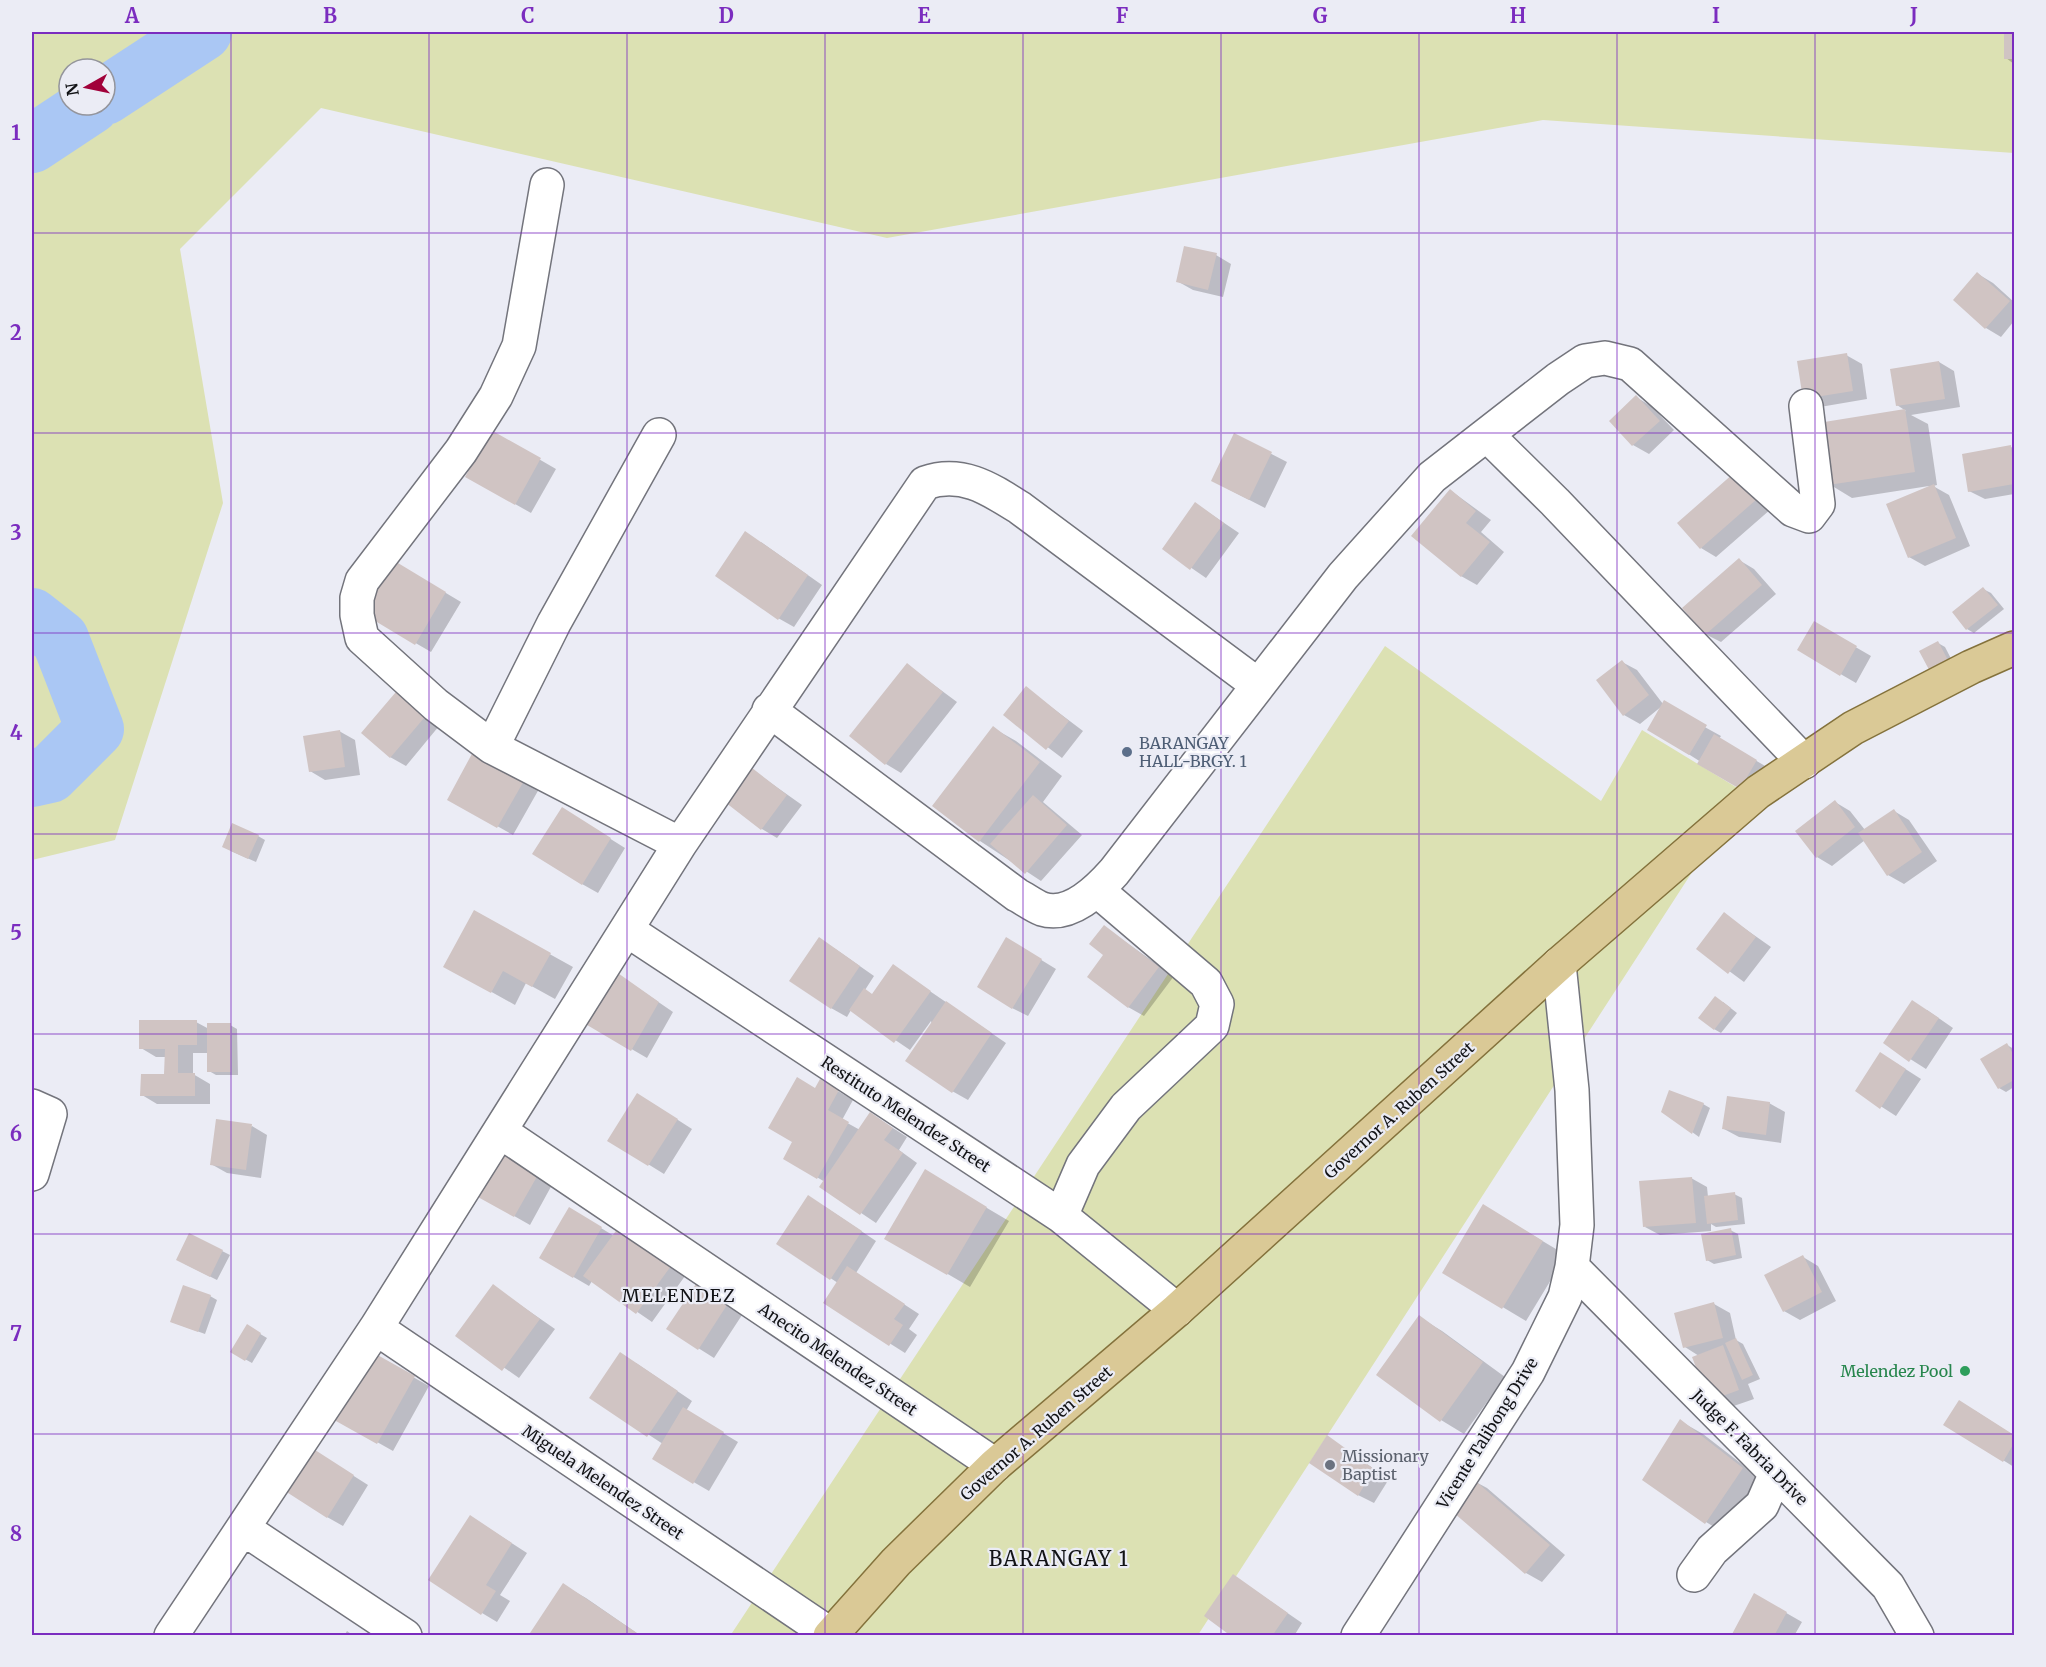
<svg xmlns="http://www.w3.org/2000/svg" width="2046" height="1667" viewBox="0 0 2046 1667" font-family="Merriweather,serif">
<rect width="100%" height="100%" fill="#ebecf5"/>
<path fill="#dce1b3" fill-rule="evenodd" d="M 32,32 L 2014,32 L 2014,153 L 1543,120 L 887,238 L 321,108 L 180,249 L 223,503 L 115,840 L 32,860 ZM 69,69 L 105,69 L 105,105 L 69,105 Z
M 1385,646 L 1601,801 L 1642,730 L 1744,792 L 1198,1635 L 730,1636 Z"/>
<path fill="#0003" d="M 2006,32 L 2014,32 L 2014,64 L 2006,58 Z
M 1216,255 L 1231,264 L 1223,297 L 1193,290 L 1177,281 Z
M 1978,274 L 1993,283 L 2014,302 L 2014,321 L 2001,337 L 1986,328 Z
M 1846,355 L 1862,364 L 1867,399 L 1820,407 L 1805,398 Z
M 1939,362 L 1954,371 L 1960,407 L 1911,415 L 1928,424 L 1937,485 L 1933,486 L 1949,495 L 1970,546 L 1925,566 L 1909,557 L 1929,486 L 1852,498 L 1829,484 L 1820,424 L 1906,411 L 1897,405 Z
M 1636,397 L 1651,406 L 1674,430 L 1649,454 L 1633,445 L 1611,421 Z
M 492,432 L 556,469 L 531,513 L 467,477 Z
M 1235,435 L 1287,462 L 1265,508 L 1228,489 Z
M 2011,447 L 2014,449 L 2014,494 L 1985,499 L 1969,491 Z
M 1734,475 L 1771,509 L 1716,557 L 1701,548 Z
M 1450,490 L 1491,520 L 1481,532 L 1504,552 L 1477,585 L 1461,576 Z
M 1196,504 L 1239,533 L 1206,578 L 1164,549 Z
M 761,542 L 822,585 L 794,627 L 778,618 Z
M 1739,560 L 1754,569 L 1776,594 L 1721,642 L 1705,634 Z
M 394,562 L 461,602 L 431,652 L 364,613 Z
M 1983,589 L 1991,593 L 2004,609 L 1974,633 L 1967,629 Z
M 1814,623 L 1871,656 L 1856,683 L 1799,650 Z
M 1938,643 L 1945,647 L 1959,674 L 1942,682 Z
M 1622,662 L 1637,670 L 1663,704 L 1721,736 L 1719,739 L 1772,770 L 1756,797 L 1649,729 L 1662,706 L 1640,724 L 1624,715 L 1598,681 Z
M 907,665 L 957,702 L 901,773 L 886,764 Z
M 1026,688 L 1083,731 L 1062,758 L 1005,715 Z
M 417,697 L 444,720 L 406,766 L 390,757 Z
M 993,728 L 1016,741 L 1062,776 L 1043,802 L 1082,835 L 1041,881 L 980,841 Z
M 339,731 L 355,740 L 360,775 L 325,780 L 310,771 Z
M 475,752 L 539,789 L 513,835 L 449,799 Z
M 747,766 L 802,805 L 777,838 L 762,829 Z
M 1835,802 L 1850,811 L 1865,830 L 1894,811 L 1909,820 L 1937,861 L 1904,884 L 1888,875 L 1865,840 L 1832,866 L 1817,857 Z
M 577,818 L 625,848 L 598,893 L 582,884 Z
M 258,836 L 265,840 L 256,862 L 231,851 Z
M 474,912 L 573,967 L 555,999 L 526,983 L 515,1005 L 445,966 Z
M 1724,914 L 1771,947 L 1744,982 L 1698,948 Z
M 1104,927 L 1174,976 L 1144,1016 L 1128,1007 L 1105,955 Z
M 1007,939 L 1056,969 L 1028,1016 L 1012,1008 Z
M 834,948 L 874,976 L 865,990 L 873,995 L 893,966 L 1006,1043 L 968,1100 L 952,1091 L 931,1021 L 910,1050 L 851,1010 L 847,1017 L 831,1008 Z
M 616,973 L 673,1012 L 647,1058 L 585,1022 Z
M 1723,1002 L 1737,1013 L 1721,1033 L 1714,1029 Z
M 1927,1010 L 1953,1028 L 1926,1069 L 1885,1043 Z
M 196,1022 L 209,1029 L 230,1025 L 237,1029 L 238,1075 L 216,1075 L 209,1071 L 209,1053 L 193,1053 L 193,1074 L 210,1084 L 210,1104 L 157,1104 L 142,1095 L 166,1075 L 166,1057 L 156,1057 L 141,1048 Z
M 2007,1045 L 2014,1049 L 2014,1087 L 2006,1092 L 1999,1088 Z
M 1896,1063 L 1921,1079 L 1896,1116 L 1857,1091 Z
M 821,1081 L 853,1100 L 842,1120 L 860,1130 L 871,1114 L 907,1137 L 899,1150 L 917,1163 L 876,1223 L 821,1186 L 825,1182 L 785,1158 Z
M 1769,1103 L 1785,1112 L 1781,1143 L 1739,1137 L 1724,1129 Z
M 653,1104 L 692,1129 L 664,1174 L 609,1140 Z
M 1703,1104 L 1710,1108 L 1699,1137 L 1663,1111 Z
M 252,1126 L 267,1135 L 261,1178 L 227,1173 L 211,1164 Z
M 493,1148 L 553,1183 L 530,1225 L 469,1190 Z
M 1691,1178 L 1707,1187 L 1708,1197 L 1734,1194 L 1742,1198 L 1745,1224 L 1716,1227 L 1711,1224 L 1711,1231 L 1660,1235 L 1645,1227 Z
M 948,1185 L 1009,1221 L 970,1287 L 886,1238 Z
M 824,1206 L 876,1241 L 856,1273 L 919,1314 L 909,1329 L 917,1335 L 905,1353 L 826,1303 L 838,1283 L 778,1244 Z
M 570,1209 L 614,1236 L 618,1230 L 685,1276 L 652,1322 L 592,1281 L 589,1286 L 541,1258 Z
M 1507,1220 L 1566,1255 L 1526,1321 L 1444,1272 Z
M 1730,1230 L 1738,1234 L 1742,1258 L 1714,1264 L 1707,1260 Z
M 190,1235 L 230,1255 L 217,1280 L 185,1264 Z
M 1803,1257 L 1818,1266 L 1836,1301 L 1800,1320 L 1784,1311 Z
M 493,1286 L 555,1329 L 519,1378 L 457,1335 Z
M 711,1295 L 742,1315 L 714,1358 L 668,1329 Z
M 210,1296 L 217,1300 L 205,1334 L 172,1322 Z
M 1714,1304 L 1730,1313 L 1736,1340 L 1743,1344 L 1760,1379 L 1748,1384 L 1754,1399 L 1725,1409 L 1699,1356 L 1685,1347 Z
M 1419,1317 L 1442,1331 L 1505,1377 L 1464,1434 L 1441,1420 Z
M 247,1326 L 267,1338 L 252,1363 L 232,1352 Z
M 365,1350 L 429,1386 L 393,1451 L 329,1415 Z
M 636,1363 L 692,1401 L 686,1411 L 738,1442 L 709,1491 L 654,1459 L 663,1444 L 592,1398 Z
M 1974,1410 L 2014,1436 L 2014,1467 L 1945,1424 Z
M 1680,1421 L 1703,1434 L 1765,1482 L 1729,1536 L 1706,1522 Z
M 1327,1437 L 1389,1479 L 1374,1503 L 1358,1495 Z
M 327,1459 L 368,1485 L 343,1526 L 327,1517 Z
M 1472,1480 L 1487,1488 L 1565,1555 L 1542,1582 L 1526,1573 L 1449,1507 Z
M 485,1526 L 527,1553 L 500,1595 L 510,1601 L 497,1622 L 482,1613 Z
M 1234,1576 L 1302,1623 L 1294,1636 L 1233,1636 Z
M 563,1585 L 586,1598 L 641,1636 L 530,1636 Z
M 1755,1595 L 1802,1622 L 1794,1636 L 1733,1636 Z
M 347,1631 L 354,1636 L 344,1636 Z"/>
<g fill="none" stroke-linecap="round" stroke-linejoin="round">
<path stroke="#aac7f4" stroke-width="58" d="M 105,96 L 203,32
M 32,144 L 91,105
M 32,617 L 60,639 L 95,729 L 50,774 L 32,778"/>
</g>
<path fill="#d0c4c3" d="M 2004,32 L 2014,32 L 2014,59 L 2004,59 Z
M 1184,246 L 1217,253 L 1208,290 L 1176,282 Z
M 1977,272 L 2010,301 L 1985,329 L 1953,300 Z
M 1847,353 L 1853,391 L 1803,399 L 1797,361 Z
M 1939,361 L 1945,399 L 1896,406 L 1890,369 Z
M 1636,395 L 1660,421 L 1632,446 L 1609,421 Z
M 1905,409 L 1915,472 L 1828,485 L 1818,423 Z
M 491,430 L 541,458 L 515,505 L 465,477 Z
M 1234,433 L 1272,452 L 1249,500 L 1211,481 Z
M 2011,445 L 2014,484 L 1968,492 L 1962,454 Z
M 1734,473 L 1757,499 L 1700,549 L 1677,523 Z
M 1934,484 L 1956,538 L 1908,558 L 1886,504 Z
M 1450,489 L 1476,511 L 1466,523 L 1490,542 L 1461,577 L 1411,536 Z
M 1195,502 L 1224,523 L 1190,570 L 1162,549 Z
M 745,531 L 808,575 L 778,620 L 715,576 Z
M 1739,558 L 1762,585 L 1705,635 L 1682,608 Z
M 393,560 L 446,592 L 415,645 L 362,613 Z
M 1983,587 L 1998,605 L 1966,630 L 1952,612 Z
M 1814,621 L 1857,646 L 1840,676 L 1797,650 Z
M 1938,641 L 1953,670 L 1934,679 L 1919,651 Z
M 1622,660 L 1649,695 L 1623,716 L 1596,680 Z
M 907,663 L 943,692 L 885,765 L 849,736 Z
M 401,686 L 430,711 L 390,758 L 361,733 Z
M 1026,686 L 1069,721 L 1046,750 L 1003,715 Z
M 1664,700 L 1707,725 L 1689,755 L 1647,730 Z
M 993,726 L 1040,762 L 979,842 L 932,806 Z
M 340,730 L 345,767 L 309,772 L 303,736 Z
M 1714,734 L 1757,760 L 1740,789 L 1697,764 Z
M 474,750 L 525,779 L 497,828 L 447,800 Z
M 747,764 L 787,795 L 761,830 L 721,799 Z
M 1033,795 L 1067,825 L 1025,874 L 990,844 Z
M 1835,800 L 1855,827 L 1816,858 L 1795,831 Z
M 562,807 L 611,838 L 582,885 L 532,854 Z
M 1894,809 L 1922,852 L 1887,876 L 1858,833 Z
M 232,823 L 259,835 L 248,859 L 222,847 Z
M 474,910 L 551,953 L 532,987 L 503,971 L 491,993 L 443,967 Z
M 1724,912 L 1756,937 L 1728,974 L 1696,949 Z
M 1104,925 L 1159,967 L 1128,1008 L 1087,977 L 1103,955 L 1089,944 Z
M 819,937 L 860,966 L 831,1009 L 789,981 Z
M 1006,937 L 1042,959 L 1012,1009 L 977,987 Z
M 893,964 L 931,991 L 894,1043 L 849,1010 L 864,988 L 872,994 Z
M 615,971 L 659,1002 L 631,1051 L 582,1022 Z
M 1715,996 L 1731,1008 L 1714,1030 L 1698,1018 Z
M 1912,1000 L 1939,1018 L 1909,1062 L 1883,1043 Z
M 946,1001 L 992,1033 L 952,1093 L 905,1061 Z
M 139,1020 L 197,1020 L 197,1045 L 178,1045 L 178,1073 L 195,1073 L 195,1096 L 140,1096 L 141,1074 L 164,1074 L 165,1049 L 139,1049 Z
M 207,1023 L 231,1023 L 231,1072 L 207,1072 Z
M 2007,1043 L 2014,1056 L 2014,1080 L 1998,1089 L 1980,1059 Z
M 1880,1052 L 1906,1069 L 1880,1109 L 1855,1091 Z
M 797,1077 L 815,1088 L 820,1079 L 839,1090 L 828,1110 L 849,1122 L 817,1179 L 783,1159 L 792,1142 L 768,1128 Z
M 1669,1090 L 1704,1103 L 1692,1134 L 1661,1112 Z
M 637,1093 L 678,1119 L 648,1166 L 607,1141 Z
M 1727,1096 L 1770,1102 L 1766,1135 L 1722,1129 Z
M 870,1112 L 893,1128 L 884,1140 L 903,1153 L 860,1215 L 819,1187 Z
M 216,1119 L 252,1124 L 246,1170 L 210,1165 Z
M 492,1146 L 539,1173 L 514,1217 L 467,1191 Z
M 925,1169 L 987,1207 L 947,1275 L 884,1239 Z
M 1692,1177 L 1696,1223 L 1643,1227 L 1639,1181 Z
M 1735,1192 L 1738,1220 L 1707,1224 L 1704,1196 Z
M 808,1195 L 862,1231 L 830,1280 L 776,1244 Z
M 1483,1204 L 1543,1241 L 1502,1309 L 1442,1273 Z
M 569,1207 L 602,1227 L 573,1278 L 539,1258 Z
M 618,1228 L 671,1266 L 636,1314 L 583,1276 Z
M 1731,1228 L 1736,1255 L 1706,1261 L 1701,1234 Z
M 189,1233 L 223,1250 L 210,1277 L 176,1260 Z
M 1803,1255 L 1822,1292 L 1783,1312 L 1764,1275 Z
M 847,1266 L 905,1304 L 894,1319 L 903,1325 L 889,1346 L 823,1303 Z
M 493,1284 L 540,1319 L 502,1371 L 455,1336 Z
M 696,1284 L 727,1305 L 698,1350 L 666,1329 Z
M 183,1285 L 211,1295 L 198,1332 L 170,1322 Z
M 1714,1302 L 1723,1338 L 1683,1348 L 1674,1313 Z
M 1419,1315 L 1483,1362 L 1440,1422 L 1376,1375 Z
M 247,1324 L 261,1333 L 245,1361 L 230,1352 Z
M 1736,1338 L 1753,1375 L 1742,1380 L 1725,1343 Z
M 1723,1345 L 1739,1390 L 1709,1401 L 1692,1357 Z
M 365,1348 L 415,1376 L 377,1444 L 327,1416 Z
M 620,1352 L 678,1391 L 647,1437 L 589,1398 Z
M 1959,1400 L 2014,1435 L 2014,1443 L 2003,1462 L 1943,1425 Z
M 683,1407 L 724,1432 L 693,1484 L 652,1459 Z
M 1680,1419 L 1743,1468 L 1705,1524 L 1642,1480 Z
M 1327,1435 L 1374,1469 L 1358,1496 L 1309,1463 Z
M 312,1448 L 354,1475 L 327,1518 L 285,1491 Z
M 1472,1478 L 1550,1545 L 1525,1574 L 1447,1507 Z
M 470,1515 L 512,1543 L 486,1585 L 496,1591 L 481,1615 L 428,1580 Z
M 1233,1574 L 1288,1613 L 1272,1636 L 1231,1636 L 1204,1616 Z
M 563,1583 L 637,1633 L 635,1636 L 528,1636 Z
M 1754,1593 L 1787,1612 L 1774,1636 L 1731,1636 Z"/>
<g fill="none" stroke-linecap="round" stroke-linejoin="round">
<g stroke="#73747c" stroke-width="36">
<path id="minor" d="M 547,185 L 519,346 L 496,396 L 461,451 L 362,581 L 357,598 L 357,615 L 362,638 L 436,705 L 492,747 L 680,844
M 1487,435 L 1555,502 L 1804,762
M 769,710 L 1017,895 C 1025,899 1034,906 1042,909 C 1070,918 1098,890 1114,872 L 1343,576 L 1432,477 L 1558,379 L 1585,361 L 1605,358 L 1630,364 L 1793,510 L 1809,516 L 1818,504 L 1806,406
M 492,747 L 554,623 L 659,435
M 627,930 L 1061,1216 L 1177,1310
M 32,1106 L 50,1114 L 32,1174
M 501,1132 L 995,1465
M 1061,1216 L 1083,1165 L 1126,1107 L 1212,1026 L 1217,1004 L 1206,983 L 1098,891
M 1572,1267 L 1888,1586 L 1917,1636
M 376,1328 L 831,1635
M 244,1529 L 405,1636
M 1694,1575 L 1712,1550 L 1762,1505 L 1776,1473
M 171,1636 L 376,1328 L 680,844 L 925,483 C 962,470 990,489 1020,508 L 1258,685
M 1358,1636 L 1528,1372 L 1565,1297 L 1572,1267 L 1577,1225 L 1572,1090 L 1559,964"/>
</g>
<g stroke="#84723c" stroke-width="36">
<path id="major" d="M 830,1636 L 896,1562 L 995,1465 L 1177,1310 L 1559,964 L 1758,792 L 1853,728 L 1971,667 L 2014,648"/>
</g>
<use href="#minor" stroke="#fff" stroke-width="33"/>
<use href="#major" stroke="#dac996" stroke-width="33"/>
</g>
<path fill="none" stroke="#7b2cbf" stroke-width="1.5" stroke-opacity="0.55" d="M 231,32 L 231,1636M 429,32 L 429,1636M 627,32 L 627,1636M 825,32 L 825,1636M 1023,32 L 1023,1636M 1221,32 L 1221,1636M 1419,32 L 1419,1636M 1617,32 L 1617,1636M 1815,32 L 1815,1636M 32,233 L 2014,233M 32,433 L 2014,433M 32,633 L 2014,633M 32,834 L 2014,834M 32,1034 L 2014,1034M 32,1234 L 2014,1234M 32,1434 L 2014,1434"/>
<circle fill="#5c6f8a" stroke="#ebecf5" stroke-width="2" cx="1127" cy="752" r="6"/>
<circle fill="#2e9e5b" stroke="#ebecf5" stroke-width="2" cx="1965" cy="1371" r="6"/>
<circle fill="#6b7280" stroke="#ebecf5" stroke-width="2" cx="1330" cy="1465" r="6"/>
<g text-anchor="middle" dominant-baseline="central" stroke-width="4.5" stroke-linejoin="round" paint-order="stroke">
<g font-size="16" fill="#4e5e75" stroke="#ebecf5" text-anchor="start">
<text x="1139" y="743">BARANGAY<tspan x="1139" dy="18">HALL-BRGY. 1</tspan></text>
</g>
<g font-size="16" fill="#121316" stroke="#ebecf5">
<text transform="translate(1399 1110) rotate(-42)">Governor A. Ruben Street</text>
<text transform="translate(906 1114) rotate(33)">Restituto Melendez Street</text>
<text transform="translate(838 1359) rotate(34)">Anecito Melendez Street</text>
<text transform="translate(1036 1433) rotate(-41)">Governor A. Ruben Street</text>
<text transform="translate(1487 1433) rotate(-58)">Vicente Talibong Drive</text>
<text transform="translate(1750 1447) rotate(45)">Judge F. Fabria Drive</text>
<text transform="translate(603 1482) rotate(34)">Miguela Melendez Street</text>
</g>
<g font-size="16" fill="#27864d" stroke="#ebecf5" text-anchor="end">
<text x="1953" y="1371">Melendez Pool</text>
</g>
<g font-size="16" fill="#5b616d" stroke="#ebecf5" text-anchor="start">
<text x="1342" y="1456">Missionary<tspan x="1342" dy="18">Baptist</tspan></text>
</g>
<g font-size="18" letter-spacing="1.5" fill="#121316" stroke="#ebecf5">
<text x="679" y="1295">MELENDEZ</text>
</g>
<g font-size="20" letter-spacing="1.5" fill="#121316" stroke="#ebecf5">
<text x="1059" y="1558">BARANGAY 1</text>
</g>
</g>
<rect width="2046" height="1667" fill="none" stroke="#ebecf5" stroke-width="66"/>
<g transform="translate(87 87) rotate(261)"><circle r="28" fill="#ebecf5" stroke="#94959c" stroke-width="1.5"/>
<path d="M0-4.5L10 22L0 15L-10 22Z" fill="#a1013a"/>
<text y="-9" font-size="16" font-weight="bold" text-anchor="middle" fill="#121316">N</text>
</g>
<rect x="33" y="33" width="1980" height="1601" fill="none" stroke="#7b2cbf" stroke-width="2"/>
<g font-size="20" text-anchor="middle" font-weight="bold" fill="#7b2cbf">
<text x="132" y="23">A</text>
<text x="330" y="23">B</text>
<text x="528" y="23">C</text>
<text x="726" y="23">D</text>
<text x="924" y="23">E</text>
<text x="1122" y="23">F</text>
<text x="1320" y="23">G</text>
<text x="1518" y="23">H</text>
<text x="1716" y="23">I</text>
<text x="1914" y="23">J</text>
<text x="16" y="140">1</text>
<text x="16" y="340">2</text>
<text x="16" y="540">3</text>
<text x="16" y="740">4</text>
<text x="16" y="940">5</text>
<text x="16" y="1141">6</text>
<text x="16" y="1341">7</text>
<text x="16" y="1541">8</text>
</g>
</svg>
